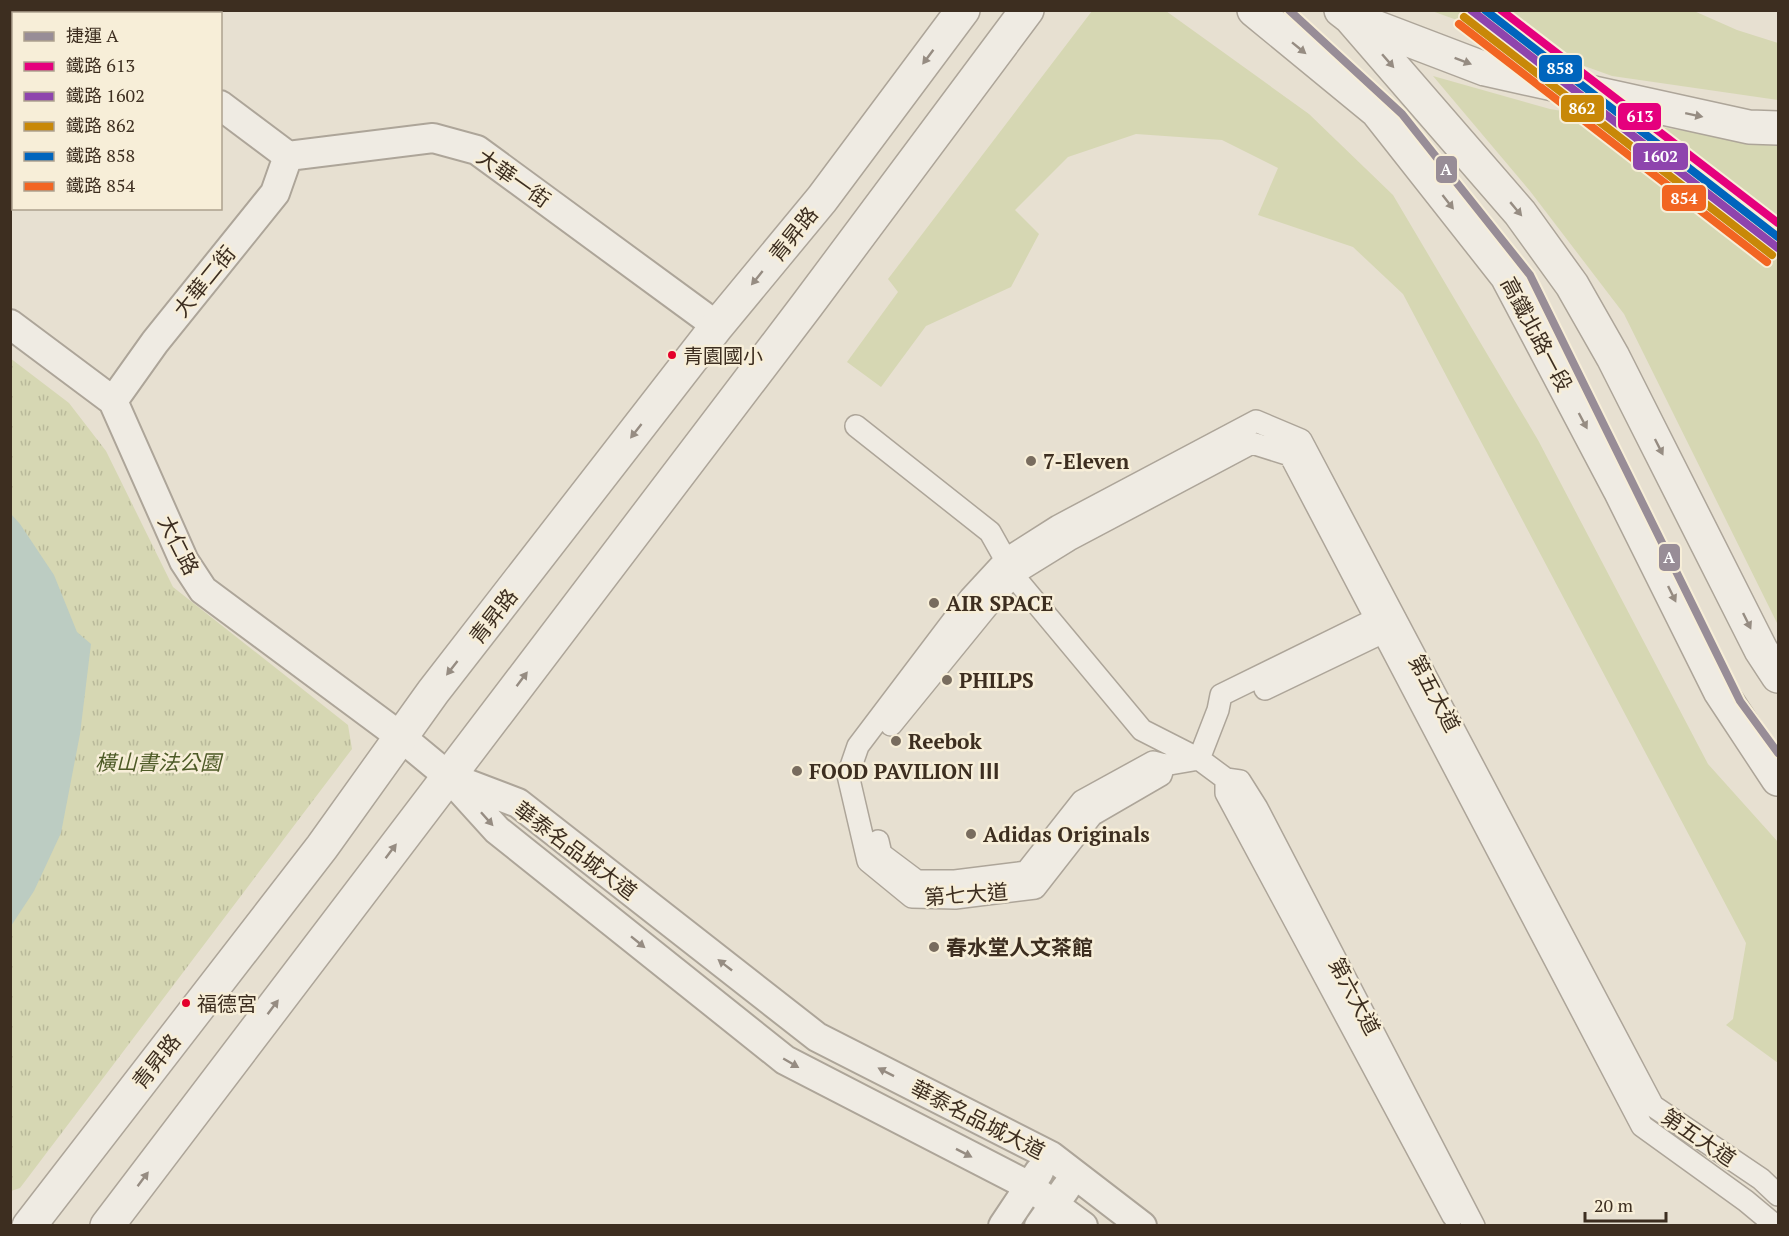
<svg xmlns="http://www.w3.org/2000/svg" width="1789" height="1236" viewBox="0 0 1789 1236" font-family="'PT Serif','Noto Sans TC',serif">
<defs>
<pattern id="park-tufts" width="24" height="20" patternUnits="userSpaceOnUse" patternTransform="scale(1.5)"><rect width="24" height="20" fill="#d6d7b3"/><path d="M3 7l-1-3M5 7V3M7 7l1-3M15 17l-1-3M17 17v-4M19 17l1-3" fill="none" stroke="#b9b99a"/></pattern>
</defs>
<rect width="100%" height="100%" fill="#e7e0d1"/>
<path fill="#d6d7b3" d="M 1092,11 L 1166,11 L 1309,114 L 1393,195 L 1538,440 L 1708,764 L 1778,842 L 1778,1063 L 1726,1025 L 1733,1019 L 1746,943 L 1403,294 L 1353,247 L 1258,215 L 1278,168 L 1222,140 L 1136,134 L 1068,157 L 1015,210 L 1039,234 L 1011,287 L 926,326 L 881,387 L 847,362 L 898,292 L 888,279 Z
M 1432,11 L 1694,11 L 1737,30 L 1778,43 L 1778,100 L 1612,76 Z
M 1433,76 L 1550,109 L 1704,134 L 1778,142 L 1778,625 L 1624,314 L 1530,191 Z"/>
<path fill="url(#park-tufts)" d="M 10,358 L 69,403 L 106,451 L 173,587 L 348,725 L 352,749 L 20,1188 L 11,1191 Z"/>
<path fill="#bcccc2" d="M 11,514 L 20,524 L 54,575 L 77,632 L 91,644 L 80,734 L 61,833 L 34,891 L 11,926 Z"/>
<g fill="none" stroke-linecap="round" stroke-linejoin="round">
<g stroke="#ada599" stroke-width="24">
<path id="pedestrian" d="M 856,426 L 990,532 L 1017,580 L 1142,730 L 1199,759 L 1226,779 L 1240,781 L 1257,808 L 1474,1226
M 1265,689 L 1394,627
M 891,725 L 1014,574 L 1069,540 L 1252,443 L 1290,455 L 1642,1126 L 1746,1201 L 1776,1226
M 1199,759 L 1218,710 L 1221,695 L 1388,613
M 1164,765 L 1161,775 L 1092,815 L 1035,888 L 955,898 L 912,897 L 868,861 L 848,775 L 858,746 L 970,598 L 1006,559 L 1058,526 L 1256,421 L 1301,440 L 1653,1106 L 1761,1179 L 1778,1195
M 1226,779 L 1226,793 L 1453,1216
M 878,841 L 881,854 L 917,881 L 955,881 L 1026,872 L 1082,801 L 1153,762 L 1164,765 L 1199,759"/>
</g>
<g stroke="#ada599" stroke-width="32">
<path id="minor" d="M 97,10 L 101,14
M 220,105 L 288,156 L 433,138 L 477,150 L 717,326
M 10,324 L 113,401 L 184,561 L 203,590 L 401,737 L 448,776 L 497,830 L 785,1060 L 1029,1186 L 1083,1226
M 113,401 L 155,342 L 275,193 L 288,156
M 455,779 L 518,803 L 817,1037 L 1051,1156 L 1142,1226
M 1003,1226 L 1039,1172
M 1039,1226 L 1066,1188"/>
</g>
<g stroke="#ada599" stroke-width="36">
<path id="tertiary" d="M 1254,10 L 1377,111 L 1507,276 L 1620,490 L 1720,691 L 1778,779
M 1341,10 L 1350,17 L 1520,213 L 1572,285 L 1613,357 L 1761,650 L 1778,676
M 1354,19 L 1485,69 L 1749,127 L 1778,128
M 29,1226 L 322,847 L 433,692 L 717,326 L 822,199 L 963,10
M 107,1226 L 807,305 L 1027,10"/>
</g>
<use href="#pedestrian" stroke="#efebe3" stroke-width="21"/>
<use href="#minor" stroke="#efebe3" stroke-width="28"/>
<use href="#tertiary" stroke="#efebe3" stroke-width="33"/>
<g stroke="#f7eed8" stroke-width="12">
<path id="rail-1" d="M 1501,10 L 1778,223"/>
</g>
<g stroke="#f7eed8" stroke-width="12">
<path id="rail-2" d="M 1471,10 L 1778,248"/>
</g>
<g stroke="#f7eed8" stroke-width="12">
<path id="rail-3" d="M 1464,17 L 1772,255"/>
</g>
<g stroke="#f7eed8" stroke-width="12">
<path id="rail-4" d="M 1485,10 L 1778,237"/>
</g>
<g stroke="#f7eed8" stroke-width="12">
<path id="rail-5" d="M 1459,24 L 1767,262"/>
</g>
<use href="#rail-1" stroke="#e5007d" stroke-width="8"/>
<use href="#rail-2" stroke="#8e44ad" stroke-width="8"/>
<use href="#rail-3" stroke="#c88808" stroke-width="8"/>
<use href="#rail-4" stroke="#0065bd" stroke-width="8"/>
<use href="#rail-5" stroke="#f26522" stroke-width="8"/>
<g stroke="#f7eed8" stroke-width="12">
<path id="metro-1" d="M 1289,10 L 1402,114 L 1530,275 L 1740,701 L 1778,753"/>
</g>
<use href="#metro-1" stroke="#988d97" stroke-width="8"/>
</g>
<defs><path id="oneway-solid" d="M-6-.8H1V-3.2L6.5 0L1 3.2V.8H-6Z" transform="scale(1.5)"/></defs>
<g fill="#968c82">
<use href="#oneway-solid" transform="translate(1299 48) rotate(39)"/>
<use href="#oneway-solid" transform="translate(928 57) rotate(127)"/>
<use href="#oneway-solid" transform="translate(1388 61) rotate(49)"/>
<use href="#oneway-solid" transform="translate(1463 61) rotate(21)"/>
<use href="#oneway-solid" transform="translate(1694 115) rotate(12)"/>
<use href="#oneway-solid" transform="translate(1448 202) rotate(52)"/>
<use href="#oneway-solid" transform="translate(1516 209) rotate(50)"/>
<use href="#oneway-solid" transform="translate(757 278) rotate(129)"/>
<use href="#oneway-solid" transform="translate(1583 421) rotate(62)"/>
<use href="#oneway-solid" transform="translate(636 431) rotate(128)"/>
<use href="#oneway-solid" transform="translate(1659 447) rotate(63)"/>
<use href="#oneway-solid" transform="translate(1672 594) rotate(64)"/>
<use href="#oneway-solid" transform="translate(1747 621) rotate(64)"/>
<use href="#oneway-solid" transform="translate(452 668) rotate(128)"/>
<use href="#oneway-solid" transform="translate(522 679) rotate(-53)"/>
<use href="#oneway-solid" transform="translate(487 819) rotate(48)"/>
<use href="#oneway-solid" transform="translate(391 851) rotate(-53)"/>
<use href="#oneway-solid" transform="translate(638 942) rotate(39)"/>
<use href="#oneway-solid" transform="translate(725 965) rotate(-142)"/>
<use href="#oneway-solid" transform="translate(273 1007) rotate(-53)"/>
<use href="#oneway-solid" transform="translate(791 1063) rotate(30)"/>
<use href="#oneway-solid" transform="translate(886 1072) rotate(-153)"/>
<use href="#oneway-solid" transform="translate(964 1153) rotate(27)"/>
<use href="#oneway-solid" transform="translate(143 1179) rotate(-53)"/>
</g>
<g fill="#e4002b" stroke="#f7eed8" stroke-width="2">
<circle cx="672" cy="355" r="5"/>
<circle cx="186" cy="1003" r="5"/>
</g>
<g fill="#786c5e" stroke="#f7eed8" stroke-width="2">
<circle cx="1031" cy="461" r="6"/>
<circle cx="934" cy="603" r="6"/>
<circle cx="947" cy="680" r="6"/>
<circle cx="896" cy="741" r="6"/>
<circle cx="797" cy="771" r="6"/>
<circle cx="971" cy="834" r="6"/>
<circle cx="934" cy="947" r="6"/>
</g>
<g text-anchor="middle" dominant-baseline="central" stroke-width="5" stroke-linejoin="round" paint-order="stroke">
<g font-size="20" fill="#3d2e20" stroke="#f7eed8" text-anchor="start">
<text x="683" y="355">青園國小</text>
<text x="197" y="1003">福德宮</text>
</g>
<g font-size="21" fill="#3d2e20" stroke="#f7eed8">
<text transform="translate(514 178) rotate(35)">大華一街</text>
<text transform="translate(793 234) rotate(-51)">青昇路</text>
<text transform="translate(204 281) rotate(-51)">大華二街</text>
<text transform="translate(1537 334) rotate(62)">高鐵北路一段</text>
<text transform="translate(179 545) rotate(63)">大仁路</text>
<text transform="translate(493 616) rotate(-52)">青昇路</text>
<text transform="translate(1435 693) rotate(62)">第五大道</text>
<text transform="translate(576 850) rotate(37)">華泰名品城大道</text>
<text transform="translate(966 894) rotate(-4)">第七大道</text>
<text transform="translate(1355 996) rotate(62)">第六大道</text>
<text transform="translate(156 1061) rotate(-52)">青昇路</text>
<text transform="translate(978 1119) rotate(27)">華泰名品城大道</text>
<text transform="translate(1699 1137) rotate(34)">第五大道</text>
</g>
<g font-size="21" font-weight="bold" fill="#3d2e20" stroke="#f7eed8" text-anchor="start">
<text x="1043" y="461">7-Eleven</text>
<text x="946" y="603">AIR SPACE</text>
<text x="959" y="680">PHILPS</text>
<text x="908" y="741">Reebok</text>
<text x="809" y="771">FOOD PAVILION Ⅲ</text>
<text x="983" y="834">Adidas Originals</text>
<text x="946" y="947">春水堂人文茶館</text>
</g>
<g font-size="21" font-style="italic" fill="#4d5a26" stroke="#f7eed8">
<text x="158" y="762">橫山書法公園</text>
</g>
</g>
<g stroke="#f7eed8" stroke-width="2">
<rect x="1538" y="54" width="45" height="29" rx="6" fill="#0065bd"/>
<rect x="1560" y="94" width="45" height="29" rx="6" fill="#c88808"/>
<rect x="1617" y="102" width="45" height="29" rx="6" fill="#e5007d"/>
<rect x="1632" y="142" width="57" height="29" rx="6" fill="#8e44ad"/>
<rect x="1435" y="155" width="23" height="29" rx="6" fill="#988d97"/>
<rect x="1661" y="184" width="46" height="28" rx="6" fill="#f26522"/>
<rect x="1658" y="543" width="23" height="29" rx="6" fill="#988d97"/>
</g>
<g font-size="16" text-anchor="middle" font-weight="bold" fill="#fff">
<text x="1560" y="74">858</text>
<text x="1582" y="114">862</text>
<text x="1640" y="122">613</text>
<text x="1660" y="162">1602</text>
<text x="1446" y="175">A</text>
<text x="1684" y="204">854</text>
<text x="1669" y="563">A</text>
</g>
<rect width="1789" height="1236" fill="none" stroke="#3d2e20" stroke-width="24"/>
<rect x="12" y="12" width="210" height="198" fill="#f7eed8" stroke="#ada18e" stroke-width="1.5"/>
<rect x="24" y="32" width="30" height="9" fill="#988d97" stroke="#ada18e" stroke-width="1.5"/>
<text x="66" y="42" font-size="18" fill="#3d2e20">捷運 A</text>
<rect x="24" y="62" width="30" height="9" fill="#e5007d" stroke="#ada18e" stroke-width="1.5"/>
<text x="66" y="72" font-size="18" fill="#3d2e20">鐵路 613</text>
<rect x="24" y="92" width="30" height="9" fill="#8e44ad" stroke="#ada18e" stroke-width="1.5"/>
<text x="66" y="102" font-size="18" fill="#3d2e20">鐵路 1602</text>
<rect x="24" y="122" width="30" height="9" fill="#c88808" stroke="#ada18e" stroke-width="1.5"/>
<text x="66" y="132" font-size="18" fill="#3d2e20">鐵路 862</text>
<rect x="24" y="152" width="30" height="9" fill="#0065bd" stroke="#ada18e" stroke-width="1.5"/>
<text x="66" y="162" font-size="18" fill="#3d2e20">鐵路 858</text>
<rect x="24" y="182" width="30" height="9" fill="#f26522" stroke="#ada18e" stroke-width="1.5"/>
<text x="66" y="192" font-size="18" fill="#3d2e20">鐵路 854</text>
<path d="M1585 1212v9h81v-9" fill="none" stroke="#3d2e20" stroke-width="3"/>
<text x="1594" y="1212" font-size="18" fill="#3d2e20" stroke="#f7eed8" stroke-width="4.5" paint-order="stroke">20 m</text>
</svg>
